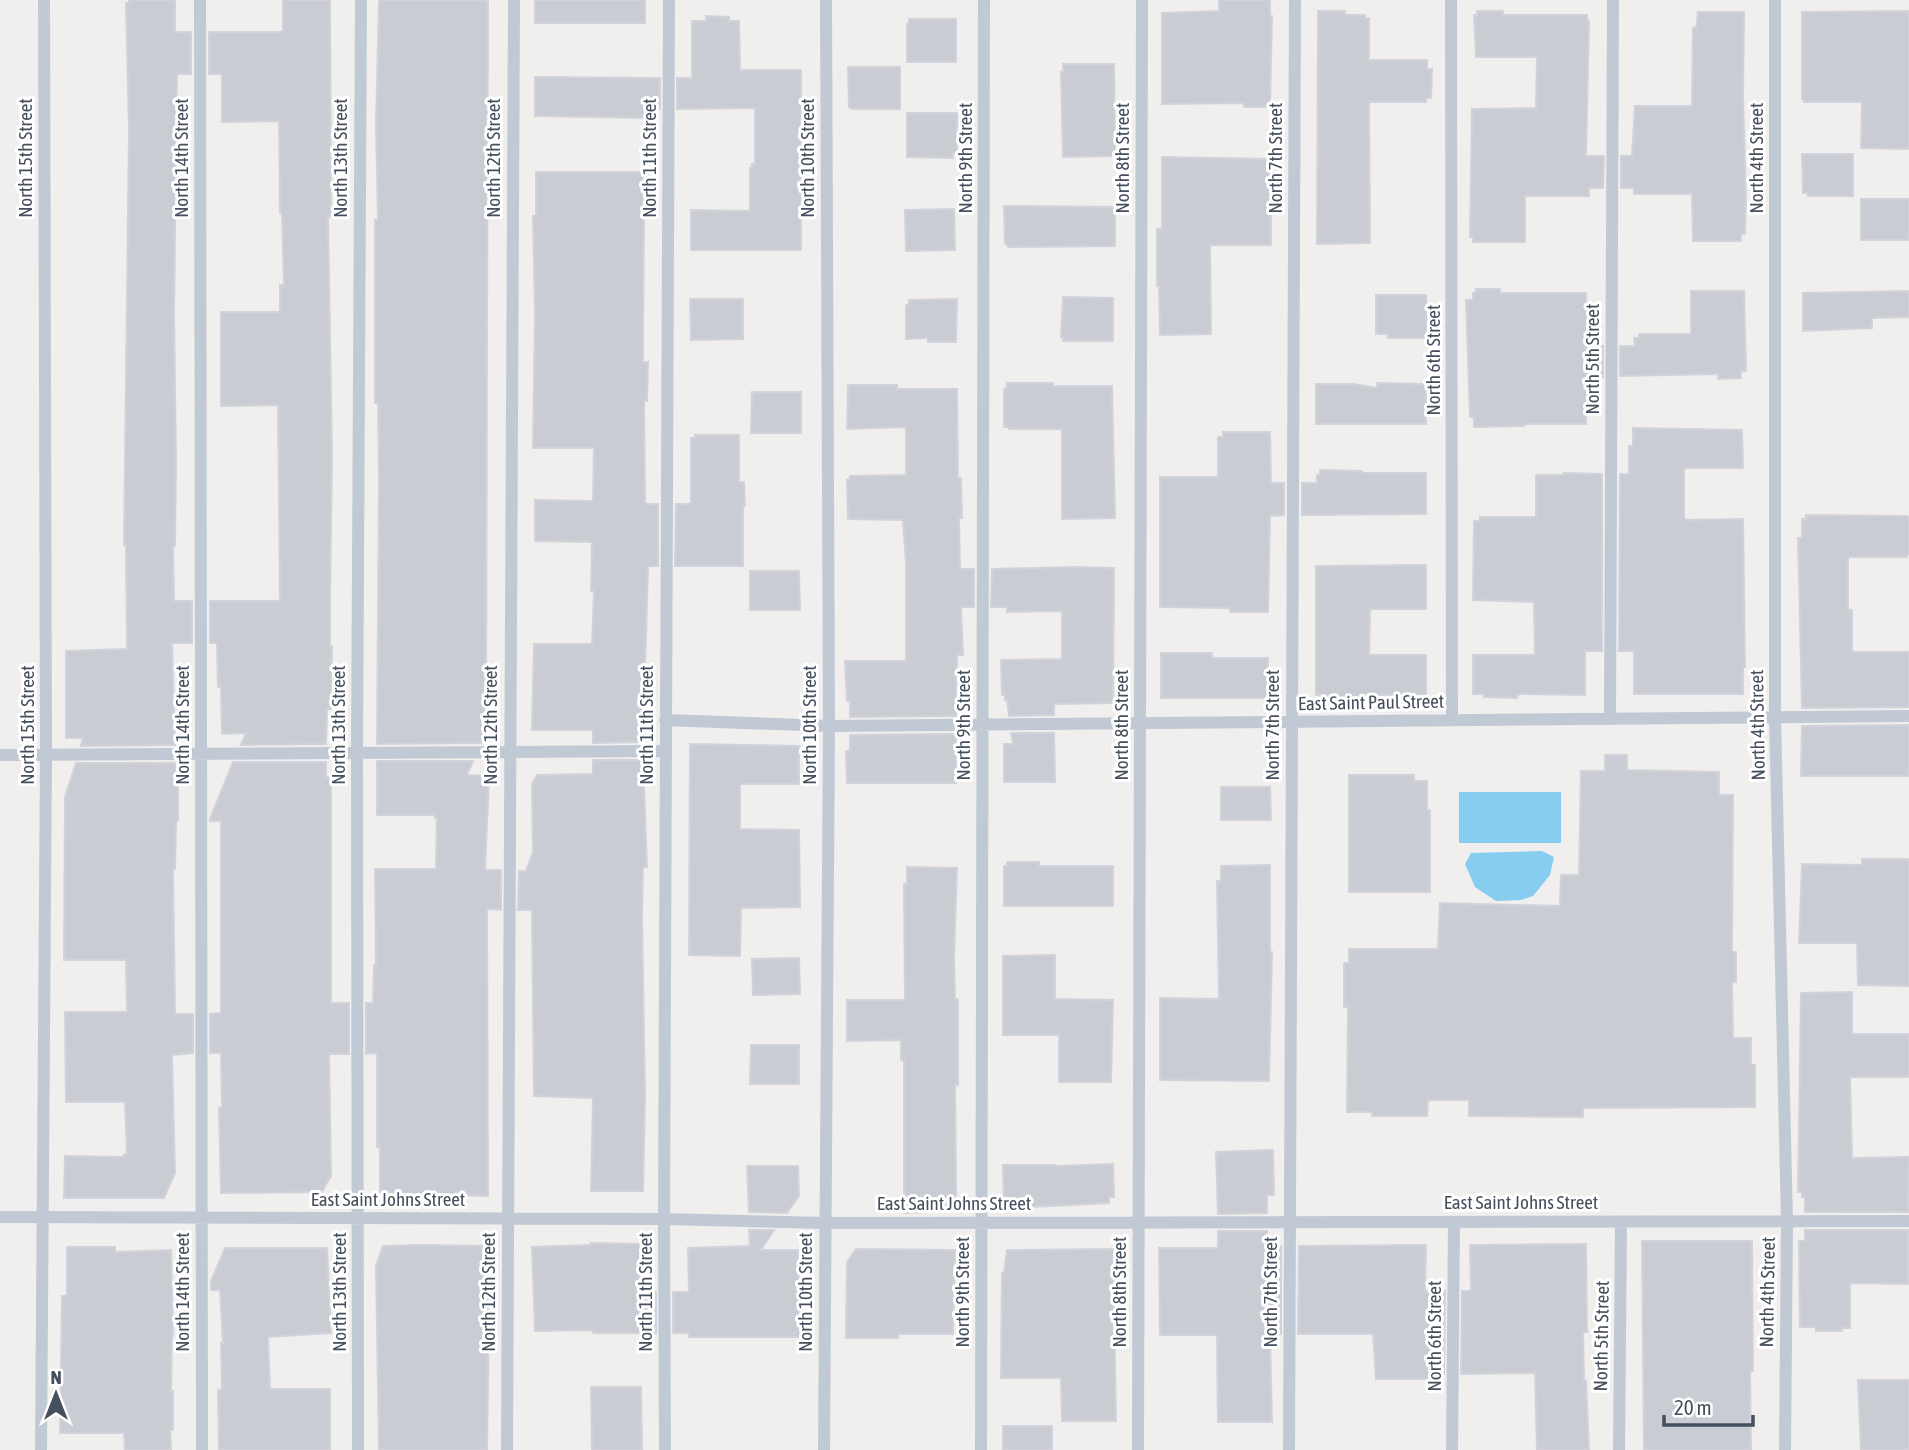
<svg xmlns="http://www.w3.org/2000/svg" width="1909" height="1450" viewBox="0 0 1909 1450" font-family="'Asap Condensed',sans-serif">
<rect width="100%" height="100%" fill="#f1eeee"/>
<path fill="#86cdf0" d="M 1459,792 L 1561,792 L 1561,843 L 1459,843 Z
M 1542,851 L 1554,857 L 1550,875 L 1533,896 L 1521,900 L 1496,901 L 1475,887 L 1465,864 L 1471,853 Z"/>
<path fill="#caccd4" stroke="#d2d3da" stroke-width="2" d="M 129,0 L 175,0 L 175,32 L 191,32 L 191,74 L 177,74 L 174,314 L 176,460 L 175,546 L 173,546 L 174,601 L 192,601 L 192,643 L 172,643 L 175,745 L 81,746 L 83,738 L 66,738 L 66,651 L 127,649 L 126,545 L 124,545 L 129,129 L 126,3 L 129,3 Z
M 283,0 L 330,0 L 331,217 L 328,217 L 332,457 L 330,596 L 330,646 L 332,646 L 331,709 L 327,709 L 326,744 L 241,745 L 246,733 L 222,734 L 221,687 L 218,687 L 217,643 L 210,643 L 210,601 L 280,601 L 278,405 L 221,406 L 221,312 L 280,312 L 280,285 L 284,285 L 282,213 L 280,213 L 279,121 L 222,122 L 222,74 L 209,74 L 209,32 L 283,32 Z
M 379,0 L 488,0 L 486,693 L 491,693 L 490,720 L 481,743 L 377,744 L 379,480 L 378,403 L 375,403 L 375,220 L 378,220 L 376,123 Z
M 535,0 L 645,0 L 645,23 L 535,23 Z
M 1219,0 L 1270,0 L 1270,16 L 1272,16 L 1270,103 L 1267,103 L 1267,107 L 1244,107 L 1244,103 L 1162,104 L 1162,13 L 1219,11 Z
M 1318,11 L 1345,11 L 1345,15 L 1365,15 L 1365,18 L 1369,18 L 1369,60 L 1427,60 L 1427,69 L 1432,69 L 1431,98 L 1426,98 L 1426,102 L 1369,102 L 1370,243 L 1317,244 Z
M 1477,11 L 1503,11 L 1503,15 L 1587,15 L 1587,20 L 1589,20 L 1586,156 L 1604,156 L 1603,188 L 1589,188 L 1589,196 L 1525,196 L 1525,242 L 1473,242 L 1473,237 L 1470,237 L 1472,109 L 1536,108 L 1537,57 L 1476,57 L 1474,15 L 1477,15 Z
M 1909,11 L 1909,149 L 1861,148 L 1862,102 L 1804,102 L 1804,99 L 1802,99 L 1802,12 Z
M 1698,12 L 1744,12 L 1743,98 L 1746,197 L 1745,234 L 1741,234 L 1741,241 L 1693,241 L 1692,194 L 1634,194 L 1634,188 L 1621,188 L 1621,156 L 1632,156 L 1635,106 L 1692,106 L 1693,28 L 1696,28 Z
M 706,16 L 729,17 L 729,21 L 739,21 L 740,70 L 801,70 L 801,250 L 691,250 L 691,210 L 750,211 L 750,168 L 752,168 L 752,164 L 755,164 L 755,108 L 677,109 L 677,78 L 692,78 L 692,21 L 706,21 Z
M 909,19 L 956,19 L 956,62 L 907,62 L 907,24 L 909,24 Z
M 1063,64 L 1114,64 L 1115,156 L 1063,157 L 1061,72 L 1063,72 Z
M 848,67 L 900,67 L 900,109 L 852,109 L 849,107 Z
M 535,77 L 660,78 L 660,109 L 649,109 L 649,118 L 535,116 Z
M 907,113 L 957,113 L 957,153 L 953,153 L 953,158 L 907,157 Z
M 1802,154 L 1853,154 L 1853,196 L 1808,196 L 1808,193 L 1803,193 Z
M 1162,157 L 1271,159 L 1271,245 L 1210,245 L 1211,334 L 1160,335 L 1159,286 L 1157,286 L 1157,229 L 1162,229 Z
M 536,172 L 648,172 L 647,211 L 644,211 L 643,334 L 643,362 L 648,362 L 647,401 L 644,401 L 645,504 L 658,504 L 658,566 L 648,566 L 643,742 L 593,743 L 593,730 L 532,730 L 534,644 L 592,644 L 594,591 L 591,591 L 592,542 L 535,541 L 535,500 L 593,501 L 594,448 L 533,448 L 535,313 L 533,216 L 536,216 Z
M 1861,199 L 1909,199 L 1909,240 L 1861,240 Z
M 1004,206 L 1115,207 L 1115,246 L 1008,247 L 1008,244 L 1005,244 Z
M 954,209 L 955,250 L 906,251 L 905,210 Z
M 1476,289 L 1500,289 L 1500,293 L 1586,293 L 1587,346 L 1603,346 L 1603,377 L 1587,378 L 1586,424 L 1524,424 L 1524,426 L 1474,427 L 1474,417 L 1470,417 L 1466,300 L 1473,300 L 1473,293 L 1476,293 Z
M 1691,291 L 1744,291 L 1746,371 L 1741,371 L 1741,378 L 1718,379 L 1718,374 L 1620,376 L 1620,346 L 1635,346 L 1634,338 L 1639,338 L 1639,334 L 1691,334 Z
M 1909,291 L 1909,317 L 1872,318 L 1872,328 L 1803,331 L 1803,293 Z
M 1376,295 L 1426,295 L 1427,338 L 1388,338 L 1388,334 L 1376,334 Z
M 1063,297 L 1113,298 L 1113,341 L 1063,341 L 1063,337 L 1061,337 Z
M 690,299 L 743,299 L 743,339 L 691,340 Z
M 957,299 L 956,342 L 928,342 L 928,338 L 906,339 L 906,305 L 909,305 L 909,300 Z
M 1007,383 L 1053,383 L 1053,386 L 1112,386 L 1115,518 L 1062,519 L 1062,429 L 1009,429 L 1009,427 L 1004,427 L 1004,389 L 1007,388 Z
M 1377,383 L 1426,384 L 1426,424 L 1316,424 L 1316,384 L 1353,384 L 1377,388 Z
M 848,385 L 897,385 L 897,389 L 957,389 L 958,478 L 961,478 L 962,518 L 959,518 L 960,569 L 974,569 L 974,607 L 961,607 L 963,655 L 957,655 L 956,716 L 850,717 L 850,701 L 847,701 L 845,661 L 906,661 L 906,564 L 903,520 L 848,519 L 847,480 L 850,480 L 850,476 L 906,475 L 906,427 L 847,429 Z
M 752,392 L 801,392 L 801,433 L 751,433 Z
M 1633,428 L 1742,430 L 1743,468 L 1684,468 L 1684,515 L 1685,520 L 1743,519 L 1745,667 L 1743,667 L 1743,694 L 1634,694 L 1634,651 L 1619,651 L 1620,474 L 1629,474 L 1629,446 L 1633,446 Z
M 1223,432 L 1270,432 L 1271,483 L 1284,483 L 1284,515 L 1270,516 L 1268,612 L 1230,612 L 1230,608 L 1160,607 L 1160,477 L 1218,477 L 1218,437 L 1223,437 Z
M 695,435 L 739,435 L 739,482 L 744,482 L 745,506 L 743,506 L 743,566 L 675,566 L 676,504 L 691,504 L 691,438 L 695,438 Z
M 1320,470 L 1362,471 L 1362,473 L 1426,473 L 1426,514 L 1302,515 L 1302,483 L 1317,483 L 1317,475 L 1320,475 Z
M 1564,473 L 1602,474 L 1602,651 L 1585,651 L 1585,695 L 1521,694 L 1517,695 L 1517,698 L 1484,697 L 1484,694 L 1473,694 L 1473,655 L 1535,655 L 1534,602 L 1473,600 L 1474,521 L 1480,521 L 1480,517 L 1536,517 L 1536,475 L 1564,475 Z
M 1806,515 L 1907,516 L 1909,518 L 1909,554 L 1907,554 L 1907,557 L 1848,557 L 1848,610 L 1852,610 L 1852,652 L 1909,652 L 1909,707 L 1802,708 L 1798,538 L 1802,538 L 1802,519 L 1806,519 Z
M 1426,565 L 1426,609 L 1370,609 L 1369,655 L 1426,655 L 1426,695 L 1366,695 L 1366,698 L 1320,698 L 1320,695 L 1316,695 L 1316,566 Z
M 1074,567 L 1114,568 L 1113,703 L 1054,704 L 1054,715 L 1009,716 L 1007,700 L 1005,700 L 1005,695 L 1002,695 L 1001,660 L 1062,659 L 1062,611 L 1007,612 L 1007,607 L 991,607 L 992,569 Z
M 750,571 L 799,571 L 800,610 L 750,610 Z
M 1161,653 L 1212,653 L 1212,658 L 1268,658 L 1267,698 L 1161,698 Z
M 1909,725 L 1909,776 L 1801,776 L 1802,726 Z
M 1011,733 L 1054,733 L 1055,782 L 1004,782 L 1004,744 L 1013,744 Z
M 956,734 L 956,783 L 847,783 L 846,751 L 850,751 L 850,735 Z
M 690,744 L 799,746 L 799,784 L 740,784 L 740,829 L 799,830 L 800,907 L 741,908 L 740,956 L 689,955 Z
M 1605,755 L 1627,755 L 1627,770 L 1719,772 L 1719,795 L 1733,795 L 1732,952 L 1736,952 L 1736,982 L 1732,982 L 1733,1038 L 1751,1038 L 1751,1065 L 1755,1065 L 1755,1107 L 1583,1108 L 1583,1117 L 1469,1116 L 1469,1100 L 1428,1100 L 1427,1116 L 1372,1116 L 1372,1112 L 1347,1112 L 1348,1007 L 1344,1007 L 1344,963 L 1349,963 L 1349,949 L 1438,949 L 1440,903 L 1560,906 L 1561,875 L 1579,875 L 1581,771 L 1605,771 Z
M 593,760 L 643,760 L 647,867 L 643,867 L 642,916 L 645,1097 L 643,1191 L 591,1191 L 593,1098 L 534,1096 L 532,910 L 518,910 L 519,871 L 526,871 L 533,852 L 532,784 L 537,775 L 593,774 Z
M 377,761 L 473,761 L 467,775 L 489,776 L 485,870 L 501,870 L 501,910 L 487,909 L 488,1196 L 380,1193 L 380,1147 L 377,1147 L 377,1053 L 366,1054 L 366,1003 L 373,1003 L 374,965 L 376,965 L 375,869 L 436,869 L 437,818 L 435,818 L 435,815 L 377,815 Z
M 233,762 L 326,762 L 326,777 L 331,777 L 331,1003 L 349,1003 L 349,1054 L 329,1054 L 331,1176 L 322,1192 L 221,1193 L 219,1108 L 222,1108 L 221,1053 L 210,1053 L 210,1014 L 221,1013 L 221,821 L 210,821 L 210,819 Z
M 76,763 L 175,763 L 176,778 L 178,778 L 178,821 L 176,821 L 175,869 L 173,869 L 175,1014 L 193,1014 L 193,1053 L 172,1055 L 175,1173 L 164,1198 L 64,1198 L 65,1156 L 124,1157 L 124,1154 L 127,1154 L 125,1102 L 66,1102 L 65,1012 L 127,1012 L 126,960 L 64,960 L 65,797 Z
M 1349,775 L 1414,775 L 1414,781 L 1427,781 L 1427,810 L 1430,810 L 1430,892 L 1349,892 Z
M 1221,787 L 1270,787 L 1271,820 L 1221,820 Z
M 1862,859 L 1909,859 L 1909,986 L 1858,985 L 1857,943 L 1799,943 L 1802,864 L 1862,865 Z
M 1007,862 L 1039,862 L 1039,866 L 1113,866 L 1113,906 L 1004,906 L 1004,866 L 1007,866 Z
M 1270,865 L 1270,952 L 1272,952 L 1269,1081 L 1160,1080 L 1160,998 L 1219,999 L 1217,881 L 1221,881 L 1221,866 Z
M 907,867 L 957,868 L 954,957 L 955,999 L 958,999 L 958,1085 L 955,1085 L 956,1184 L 956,1200 L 950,1200 L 950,1211 L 904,1213 L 904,1060 L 901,1060 L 901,1040 L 847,1041 L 847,1000 L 905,1000 L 904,884 L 907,884 Z
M 1055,955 L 1055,999 L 1113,1000 L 1111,1082 L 1059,1082 L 1059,1035 L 1003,1035 L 1003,956 Z
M 799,958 L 800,994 L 753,995 L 752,959 Z
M 1852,992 L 1852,1034 L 1909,1034 L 1909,1077 L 1850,1077 L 1852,1158 L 1909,1157 L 1908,1212 L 1805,1212 L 1805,1197 L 1802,1197 L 1802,1192 L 1798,1192 L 1801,993 Z
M 751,1045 L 799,1045 L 799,1084 L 750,1084 Z
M 1273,1150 L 1274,1195 L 1267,1195 L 1267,1213 L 1218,1214 L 1216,1152 Z
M 1113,1164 L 1114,1197 L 1109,1197 L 1109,1203 L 1031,1207 L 1004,1205 L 1003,1165 L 1055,1165 L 1055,1166 Z
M 747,1166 L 798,1166 L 799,1196 L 787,1213 L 749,1212 Z
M 749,1230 L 774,1230 L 761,1250 L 798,1250 L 800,1337 L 689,1337 L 689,1333 L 673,1333 L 673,1292 L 689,1292 L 688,1248 L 750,1246 Z
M 1805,1230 L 1908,1230 L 1908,1284 L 1850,1283 L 1850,1328 L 1842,1328 L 1842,1331 L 1816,1331 L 1816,1327 L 1800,1327 L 1799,1241 L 1805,1241 Z
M 1218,1231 L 1267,1231 L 1267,1244 L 1281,1246 L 1281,1334 L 1270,1337 L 1272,1422 L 1218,1422 L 1217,1335 L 1160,1335 L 1159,1248 L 1218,1248 Z
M 1642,1241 L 1752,1241 L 1753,1371 L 1750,1371 L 1751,1450 L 1644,1450 Z
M 591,1243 L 644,1244 L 643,1292 L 656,1292 L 656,1333 L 593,1333 L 593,1330 L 535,1331 L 532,1247 L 591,1245 Z
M 1586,1244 L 1587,1332 L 1583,1332 L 1584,1381 L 1586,1381 L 1589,1450 L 1537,1450 L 1535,1373 L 1461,1374 L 1462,1291 L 1471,1291 L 1470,1245 Z
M 422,1245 L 490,1246 L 487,1450 L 379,1450 L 376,1266 L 383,1246 Z
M 1426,1245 L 1425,1291 L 1445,1291 L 1444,1374 L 1429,1374 L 1429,1379 L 1376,1379 L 1373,1334 L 1298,1334 L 1299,1246 Z
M 67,1247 L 115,1247 L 115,1252 L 171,1250 L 173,1334 L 172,1335 L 171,1391 L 173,1391 L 173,1430 L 170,1430 L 171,1450 L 125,1450 L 124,1433 L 60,1433 L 62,1296 L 67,1296 Z
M 225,1248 L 327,1248 L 331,1333 L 268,1337 L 270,1389 L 330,1389 L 330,1450 L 219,1450 L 218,1390 L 222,1389 L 221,1343 L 223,1343 L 220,1290 L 211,1290 L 211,1281 Z
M 856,1249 L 955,1250 L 953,1334 L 898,1334 L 898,1338 L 846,1338 L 847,1262 Z
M 1113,1249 L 1116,1421 L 1062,1421 L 1061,1378 L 1001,1378 L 1002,1273 L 1004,1273 L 1007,1250 Z
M 1858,1380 L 1909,1380 L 1909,1450 L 1861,1450 Z
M 591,1387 L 641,1387 L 642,1450 L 592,1450 Z
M 1003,1426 L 1052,1426 L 1052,1450 L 1003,1450 Z"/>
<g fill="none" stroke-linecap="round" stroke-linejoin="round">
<path stroke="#c1c9d4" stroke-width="12" d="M 200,0 L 202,1450
M 1451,0 L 1452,720
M 1775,0 L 1775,717 L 1787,1221 L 1785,1450
M 1610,719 L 1613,0
M 665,720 L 829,726 L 1909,716
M 0,755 L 665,751
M 0,1217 L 664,1219 L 825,1223 L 1909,1221
M 41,1450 L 46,755 L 44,0
M 358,1450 L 357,753 L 361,0
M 507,1450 L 514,0
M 665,1450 L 664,1219 L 669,0
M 824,1450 L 829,726 L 826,0
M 981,1450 L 984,0
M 1138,1450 L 1142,0
M 1289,1450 L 1295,0
M 1452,1450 L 1454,1222
M 1619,1450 L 1621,1222"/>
</g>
<g text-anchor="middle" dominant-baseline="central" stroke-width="6" stroke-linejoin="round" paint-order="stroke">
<g font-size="19" fill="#464f5d" stroke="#fff">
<text transform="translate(25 158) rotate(-90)">North 15th Street</text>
<text transform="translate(181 158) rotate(-90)">North 14th Street</text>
<text transform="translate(340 158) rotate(-90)">North 13th Street</text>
<text transform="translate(493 158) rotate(-90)">North 12th Street</text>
<text transform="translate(649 158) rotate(-90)">North 11th Street</text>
<text transform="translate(807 158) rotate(-90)">North 10th Street</text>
<text transform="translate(965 158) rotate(-90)">North 9th Street</text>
<text transform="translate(1122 158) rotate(-90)">North 8th Street</text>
<text transform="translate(1275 158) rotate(-90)">North 7th Street</text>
<text transform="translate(1756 158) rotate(-90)">North 4th Street</text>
<text transform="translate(1592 359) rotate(-90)">North 5th Street</text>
<text transform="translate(1433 360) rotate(-90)">North 6th Street</text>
<text transform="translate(1371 702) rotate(-1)">East Saint Paul Street</text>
<text transform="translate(27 725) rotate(-90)">North 15th Street</text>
<text transform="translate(182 725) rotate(-90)">North 14th Street</text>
<text transform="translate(338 725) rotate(-90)">North 13th Street</text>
<text transform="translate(490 725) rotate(-90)">North 12th Street</text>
<text transform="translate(646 725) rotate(-90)">North 11th Street</text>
<text transform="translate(809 725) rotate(-90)">North 10th Street</text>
<text transform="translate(963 725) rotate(-90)">North 9th Street</text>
<text transform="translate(1121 725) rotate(-90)">North 8th Street</text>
<text transform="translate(1272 725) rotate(-90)">North 7th Street</text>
<text transform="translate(1757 725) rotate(-91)">North 4th Street</text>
<text x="388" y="1199">East Saint Johns Street</text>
<text x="1521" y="1202">East Saint Johns Street</text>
<text x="954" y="1203">East Saint Johns Street</text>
<text transform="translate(182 1292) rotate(-90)">North 14th Street</text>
<text transform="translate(339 1292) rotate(-90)">North 13th Street</text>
<text transform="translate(488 1292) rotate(-90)">North 12th Street</text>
<text transform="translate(645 1292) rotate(-90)">North 11th Street</text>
<text transform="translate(805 1292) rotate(-90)">North 10th Street</text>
<text transform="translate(962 1292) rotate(-90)">North 9th Street</text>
<text transform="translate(1119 1292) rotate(-90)">North 8th Street</text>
<text transform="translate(1270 1292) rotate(-90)">North 7th Street</text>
<text transform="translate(1767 1292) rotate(-89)">North 4th Street</text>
<text transform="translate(1434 1336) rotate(-90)">North 6th Street</text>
<text transform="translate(1601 1336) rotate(-89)">North 5th Street</text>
</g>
</g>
<g transform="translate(56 1394)" stroke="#ffffff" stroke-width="5" paint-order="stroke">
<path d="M0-5L12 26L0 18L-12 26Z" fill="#464f5d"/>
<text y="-10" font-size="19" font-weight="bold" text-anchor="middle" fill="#464f5d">N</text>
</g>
<path d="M1664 1415v10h89v-10" fill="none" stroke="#464f5d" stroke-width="3.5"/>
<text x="1674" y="1415" font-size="21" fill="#464f5d" stroke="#ffffff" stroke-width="5" paint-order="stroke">20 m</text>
</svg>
